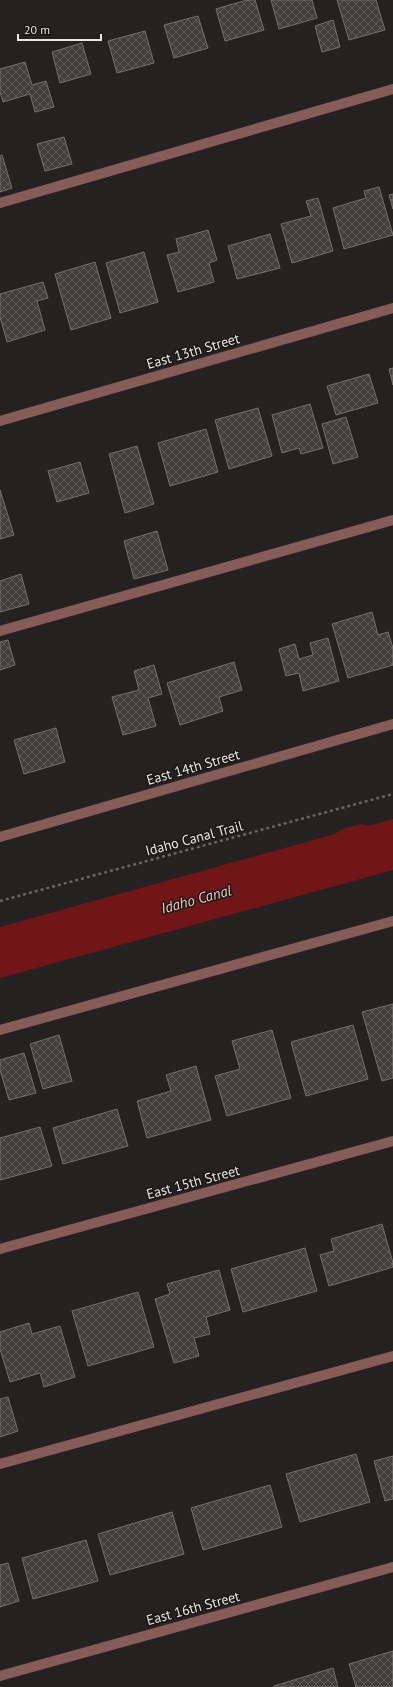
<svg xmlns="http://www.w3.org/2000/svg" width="393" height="1687" viewBox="0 0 393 1687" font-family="'PT Sans',sans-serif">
<defs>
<pattern id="building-cross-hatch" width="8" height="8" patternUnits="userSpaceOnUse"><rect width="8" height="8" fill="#433e3e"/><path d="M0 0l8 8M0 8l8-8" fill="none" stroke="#5e5a5a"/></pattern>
</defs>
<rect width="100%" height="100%" fill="#252120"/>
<path fill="#711618" d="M 393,819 L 393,870 L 0,978 L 0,927 L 335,834 L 342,829 L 361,824 L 368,826 Z"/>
<path fill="url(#building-cross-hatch)" stroke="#746f6e" d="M 247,0 L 255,0 L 264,30 L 225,41 L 216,9 Z
M 271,0 L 312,0 L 317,18 L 279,29 Z
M 337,0 L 376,0 L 385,30 L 349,40 Z
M 198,16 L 208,48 L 174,58 L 164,25 Z
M 333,20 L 340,47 L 322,52 L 315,26 Z
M 145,31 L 154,63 L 117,73 L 108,41 Z
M 82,43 L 91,74 L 60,83 L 52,52 Z
M 25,62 L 32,85 L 46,81 L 54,107 L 35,112 L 30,94 L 3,102 L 0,92 L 0,69 Z
M 64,137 L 72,164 L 45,171 L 37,144 Z
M 2,155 L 12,188 L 0,192 L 0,156 Z
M 379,187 L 393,235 L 344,249 L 333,208 L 366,198 L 364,191 Z
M 393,194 L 393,209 L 389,195 Z
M 318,198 L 333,251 L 292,263 L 281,224 L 311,216 L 306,201 Z
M 208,230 L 217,260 L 209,263 L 214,282 L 178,292 L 167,255 L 179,252 L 176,239 Z
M 270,234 L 280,268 L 237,279 L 228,246 Z
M 144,252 L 158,302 L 120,313 L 106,263 Z
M 95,262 L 111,318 L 71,330 L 55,274 Z
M 43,282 L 48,298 L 37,301 L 45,330 L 7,342 L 0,317 L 0,294 Z
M 393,368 L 393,385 L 389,369 Z
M 369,374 L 378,403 L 336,415 L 327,386 Z
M 310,404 L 323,448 L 301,454 L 299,448 L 282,453 L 272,415 Z
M 258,408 L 272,456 L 229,469 L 215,420 Z
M 346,417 L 358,457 L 333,464 L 322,424 Z
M 206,429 L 218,472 L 170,486 L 158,443 Z
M 137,446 L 154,504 L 125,513 L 109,454 Z
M 80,462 L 89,493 L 57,502 L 48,471 Z
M 0,490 L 14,535 L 0,539 Z
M 157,531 L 168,570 L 134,579 L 124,541 Z
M 21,574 L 29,604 L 0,612 L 0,581 Z
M 372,612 L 378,635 L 388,632 L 393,648 L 393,665 L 348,678 L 332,624 Z
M 328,638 L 339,681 L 303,691 L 299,673 L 286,676 L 279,649 L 295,644 L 299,659 L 313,655 L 310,643 Z
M 8,640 L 15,665 L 0,670 L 0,642 Z
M 234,662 L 242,690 L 219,697 L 223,711 L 180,725 L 167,683 Z
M 154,665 L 162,694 L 148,698 L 156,726 L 123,735 L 112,697 L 139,690 L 134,671 Z
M 56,728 L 65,762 L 24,774 L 14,740 Z
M 393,1004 L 393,1078 L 382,1081 L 362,1012 Z
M 353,1025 L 368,1079 L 306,1096 L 291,1042 Z
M 272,1030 L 291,1098 L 227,1116 L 215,1076 L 240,1069 L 232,1041 Z
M 59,1035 L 72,1081 L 43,1089 L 30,1044 Z
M 24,1053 L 36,1093 L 9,1100 L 0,1070 L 0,1060 Z
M 196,1066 L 211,1120 L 147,1138 L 137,1101 L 171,1091 L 166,1075 Z
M 117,1109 L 128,1146 L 63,1164 L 53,1128 Z
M 40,1127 L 52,1166 L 0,1180 L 0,1138 Z
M 382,1224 L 393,1263 L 393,1267 L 329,1286 L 320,1255 L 334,1251 L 331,1239 Z
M 305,1248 L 317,1291 L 243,1312 L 231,1269 Z
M 219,1270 L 230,1310 L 206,1317 L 210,1334 L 194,1338 L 199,1356 L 174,1363 L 155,1299 L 170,1294 L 167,1284 Z
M 138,1292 L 154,1347 L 88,1366 L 72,1311 Z
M 29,1323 L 32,1334 L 60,1326 L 75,1377 L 44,1387 L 40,1373 L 10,1382 L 0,1349 L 0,1332 Z
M 8,1397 L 18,1431 L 0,1437 L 0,1399 Z
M 356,1454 L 370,1502 L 300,1522 L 286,1474 Z
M 393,1456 L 393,1499 L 385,1501 L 374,1461 Z
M 270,1485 L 282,1527 L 203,1550 L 191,1508 Z
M 172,1512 L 184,1554 L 110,1575 L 98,1534 Z
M 86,1540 L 98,1581 L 33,1599 L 22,1558 Z
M 8,1563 L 19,1601 L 0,1607 L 0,1565 Z
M 393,1651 L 393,1687 L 356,1687 L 349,1664 Z
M 333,1668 L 338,1687 L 274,1687 L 274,1686 Z"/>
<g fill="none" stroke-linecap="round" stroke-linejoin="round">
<path stroke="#686463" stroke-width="2.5" stroke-dasharray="3 3" stroke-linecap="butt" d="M 0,901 L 393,794"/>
<path stroke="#865c58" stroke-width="10" d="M 0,203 L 393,89
M 0,631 L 393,520
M 0,1030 L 393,921
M 0,1464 L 393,1356"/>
<path stroke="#865c58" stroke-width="10" d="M 0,421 L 393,308
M 0,837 L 393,724
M 0,1249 L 393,1141
M 0,1676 L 393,1567"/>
</g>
<g text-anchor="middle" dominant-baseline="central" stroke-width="3" stroke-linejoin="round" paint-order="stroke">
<g font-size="14" fill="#e9e6e6" stroke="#1b1717">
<text transform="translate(193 351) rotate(-16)">East 13th Street</text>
<text transform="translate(193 767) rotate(-16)">East 14th Street</text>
<text transform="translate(194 838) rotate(-15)">Idaho Canal Trail</text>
<text transform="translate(193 1182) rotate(-15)">East 15th Street</text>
<text transform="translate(193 1608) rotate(-15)">East 16th Street</text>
</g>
<g font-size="15" font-style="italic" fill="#fac4bf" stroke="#1b1717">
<text transform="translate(196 899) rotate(-15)">Idaho Canal</text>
</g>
</g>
<path d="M18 34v6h83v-6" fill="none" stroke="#e9e6e6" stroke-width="2"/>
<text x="24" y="34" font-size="12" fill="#e9e6e6" stroke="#1b1717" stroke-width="3" paint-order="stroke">20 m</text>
</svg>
